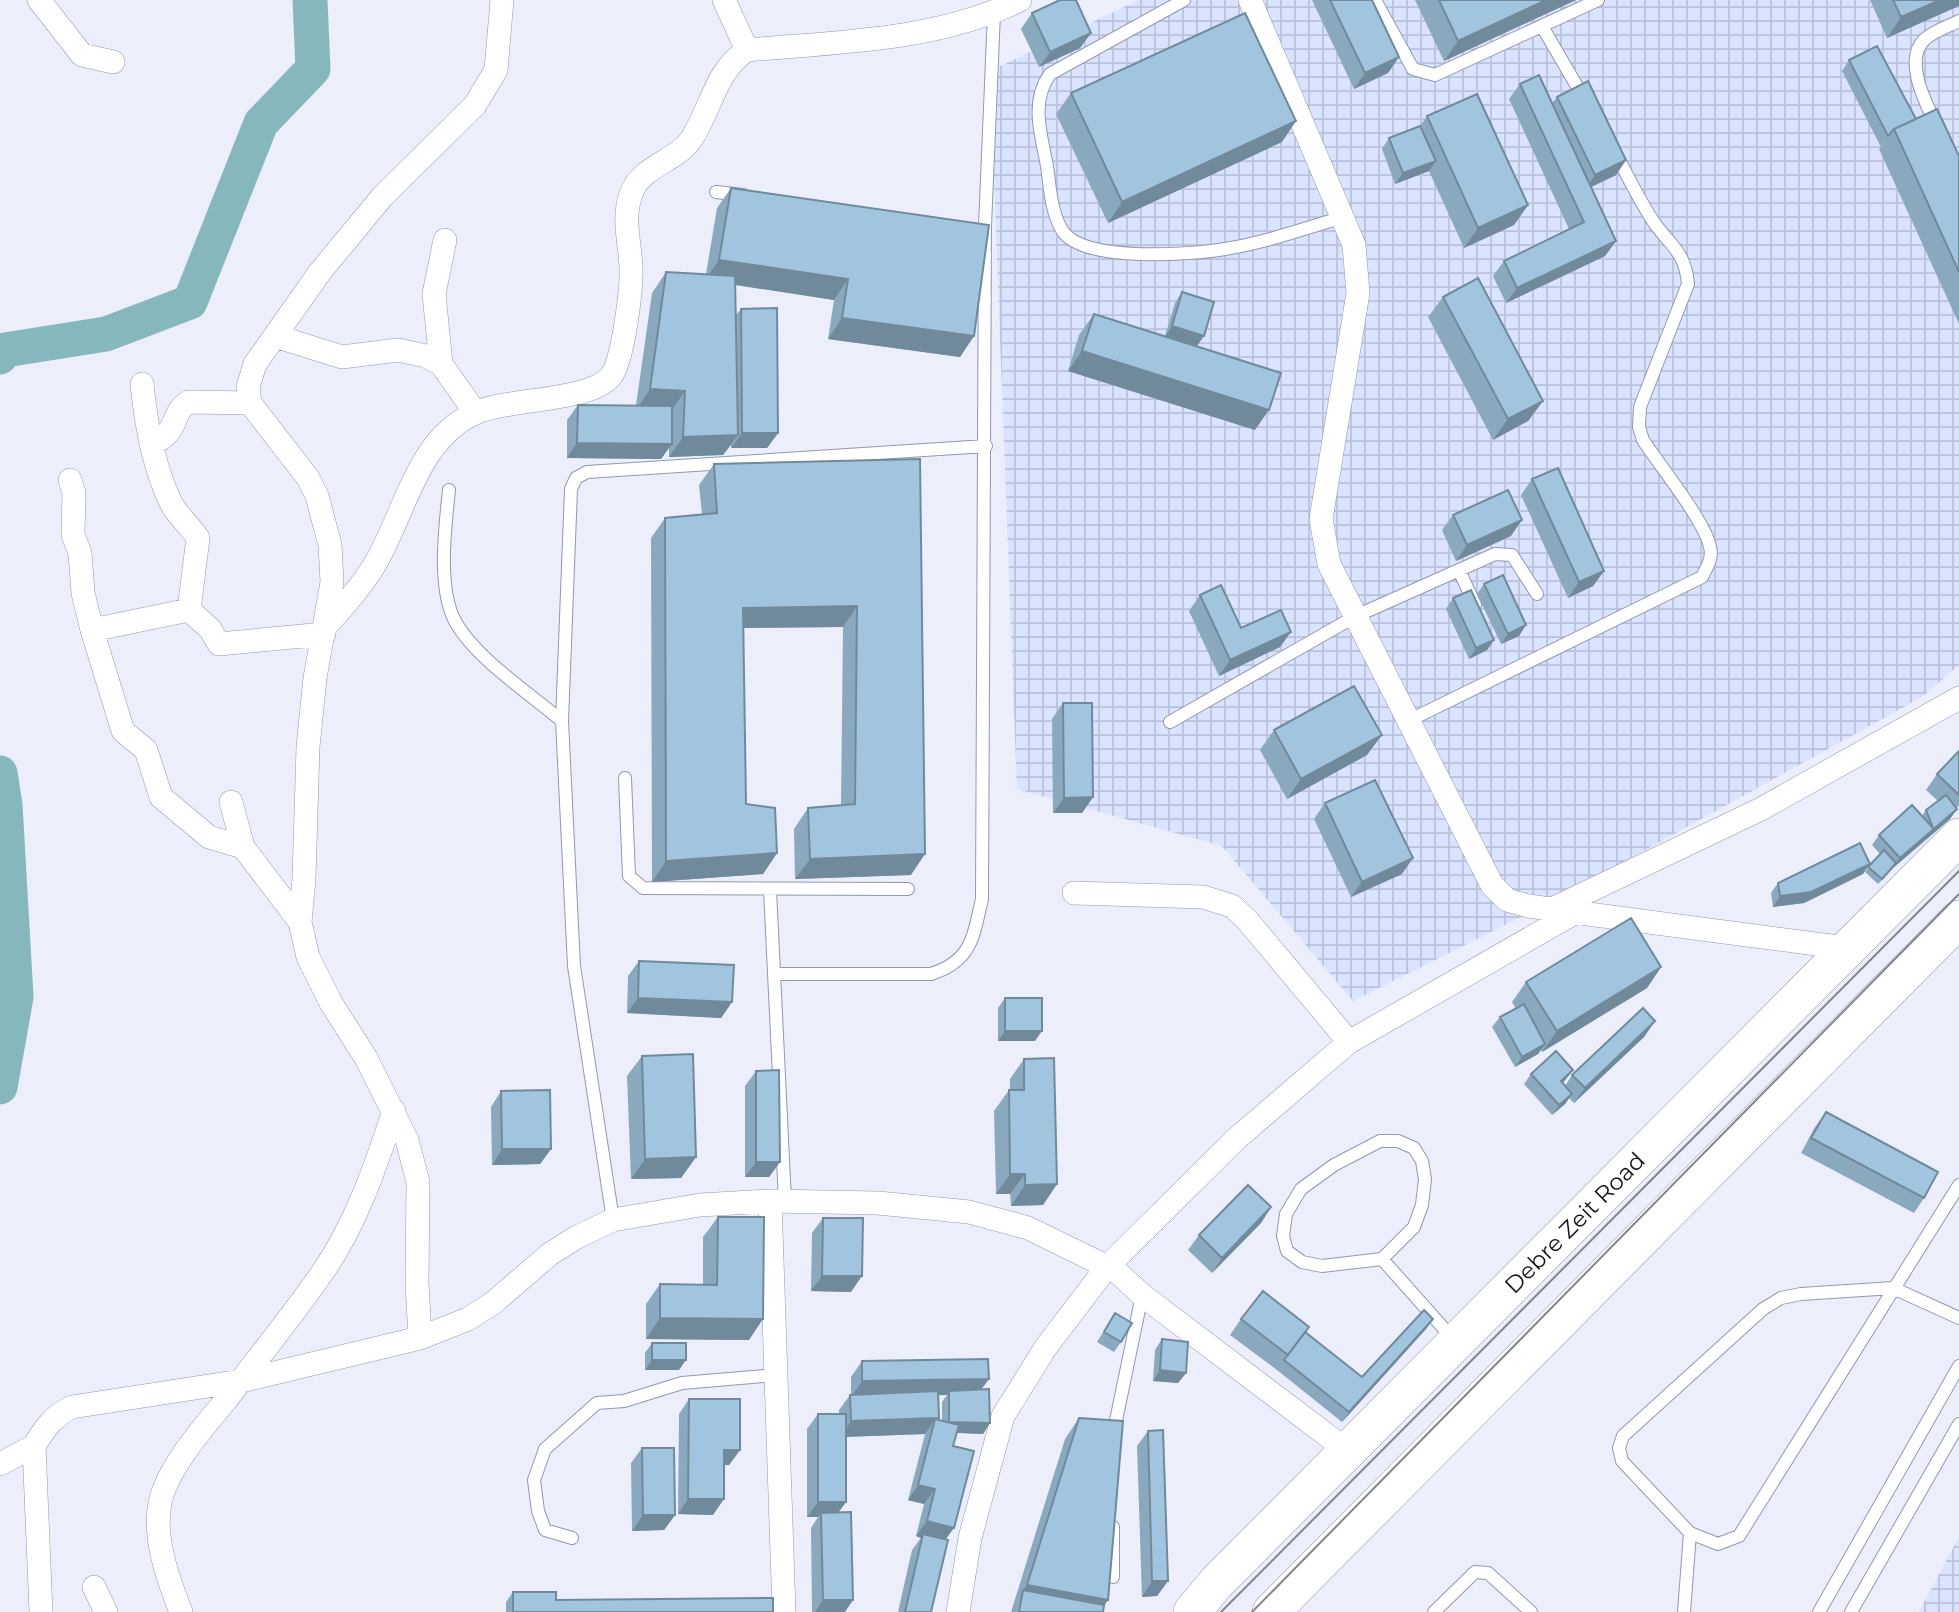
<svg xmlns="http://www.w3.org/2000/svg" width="1959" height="1612" viewBox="0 0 1959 1612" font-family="Montserrat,sans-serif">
<defs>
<pattern id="industrial-grid" width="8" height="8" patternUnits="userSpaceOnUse" patternTransform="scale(1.75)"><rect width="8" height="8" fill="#dae3ff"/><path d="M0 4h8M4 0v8" fill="none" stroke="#bac2da"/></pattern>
</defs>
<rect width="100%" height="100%" fill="#eceffb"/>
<path fill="url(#industrial-grid)" d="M 1139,0 L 1959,0 L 1959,665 L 1922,697 L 1553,901 L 1353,1001 L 1222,846 L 1017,789 L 990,71 Z
M 1959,1537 L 1959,1612 L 1919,1612 Z"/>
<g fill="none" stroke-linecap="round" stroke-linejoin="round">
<path stroke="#86b7bd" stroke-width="35" d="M 0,357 L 5,350 L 106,334 L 190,302 L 261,123 L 313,69 L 310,0
M 0,773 L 5,805 L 16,997 L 0,1087"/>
<g stroke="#9098b2" stroke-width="14">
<path id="service" d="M 1184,0 L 1050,74 C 1030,102 1041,134 1047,166 C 1050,187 1051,215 1064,233 C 1088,262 1190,255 1225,249 C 1265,243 1305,228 1344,217
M 1375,0 L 1413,69 L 1435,75 L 1598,0
M 1543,28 L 1585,100
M 1937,127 C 1927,105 1902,60 1925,39 C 1934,31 1949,26 1959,21
M 716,192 L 743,195
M 449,490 C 445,527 437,590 456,623 C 477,659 529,693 562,721
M 1459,570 L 1475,605
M 1410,720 L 1702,577 C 1707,567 1713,558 1710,547 C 1705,521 1659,465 1643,440 L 1639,427 L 1640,407 L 1688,284 C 1685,252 1672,247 1655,224 C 1640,202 1628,176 1615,153
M 1170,722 L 1356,616 L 1495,554 L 1512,555 L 1537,594
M 625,778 L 629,876 L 643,888 L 908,889
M 770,890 L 785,1201
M 774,974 L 931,974 C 972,961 973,937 982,899 L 985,226 L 994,13
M 1380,1141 L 1398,1141 L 1414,1148 L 1422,1161 L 1425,1179 L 1422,1205 L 1414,1227 L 1382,1259 L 1322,1266 L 1302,1262 L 1287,1251 L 1283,1236 L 1286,1214 L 1301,1189 L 1334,1165 Z
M 1959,1185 L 1739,1536 L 1718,1544 L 1690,1533 L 1622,1461 L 1619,1448 L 1623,1436 L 1763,1309 L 1781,1298 L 1801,1294 L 1893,1288 L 1959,1318
M 613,1220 L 574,966 L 562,721 L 571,489 L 576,478 L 587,472 L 986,446
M 1382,1259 L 1454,1340
M 1113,1435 L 1142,1295
M 572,1538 L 545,1530 L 538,1511 L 534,1480 L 545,1449 L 597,1403 L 624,1401 L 682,1383 L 776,1375
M 1113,1577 L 1113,1527
M 1434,1612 L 1475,1572 L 1488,1573 L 1531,1612
M 1684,1612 L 1690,1533
M 1819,1612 L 1959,1366
M 1851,1612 L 1959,1424"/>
</g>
<g stroke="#9098b2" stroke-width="24">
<path id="minor" d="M 39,0 L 82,55 L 113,62
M 724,0 L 747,50
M 1250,0 L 1354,245 L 1358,293 L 1321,519 L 1329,564 L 1492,885 L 1507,900 L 1528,906 L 1846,948
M 275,336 L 342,357 L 398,350 L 426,356 L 441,364 L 475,412
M 441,364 L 434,294 L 445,240
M 142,384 C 146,424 153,466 171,503 C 178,516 190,526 198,538 L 189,610
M 151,444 C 181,432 170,412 189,402 L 250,403
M 70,480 L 74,493 L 73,535 L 80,553 L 83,593 L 92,630 L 189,610 L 210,629 L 219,644 L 324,634
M 326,626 C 344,606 361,587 375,564 C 405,514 416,440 475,413 C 506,398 591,402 611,376 C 623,361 632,288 631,267 C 630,242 622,219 631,194 C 641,165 677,162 692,138 C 712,107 715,71 747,50 C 837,42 938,41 1020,0
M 92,630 L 123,731 L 146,750 L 161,797 L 209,837 L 243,847
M 231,802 L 243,847 L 300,922
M 1074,893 L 1203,897 L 1232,906 L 1247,920 L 1349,1042
M 1552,909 L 1761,809 L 1959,698
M 770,1201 L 784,1612
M 420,1338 L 417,1283 L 418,1182 L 407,1140 L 366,1058 L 331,1003 L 308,957 L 300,922 L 304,879 L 308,747 L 315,678 L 332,582 L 330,545 L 317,496 L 308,478 L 250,403 L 248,387 L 255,364 L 320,272 L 382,197 L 475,105 L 496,70 L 502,0
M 0,1464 L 34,1446
M 94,1587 L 106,1612
M 41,1612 L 34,1446 C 45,1428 53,1416 72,1407 L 241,1381 L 420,1338 L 468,1319 L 493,1303 L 550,1254 L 577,1237 L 613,1220 L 700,1205 L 770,1201 L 878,1203 L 969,1212 L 1028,1228 L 1116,1271 L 1142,1295 L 1349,1452
M 181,1612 C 168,1579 153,1538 160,1503 C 167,1468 204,1427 226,1400 C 257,1359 290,1319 320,1276 C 355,1227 375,1168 394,1111
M 958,1612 L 970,1538 L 1003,1416 L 1046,1347 L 1107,1267 L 1236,1139 L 1349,1042 L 1576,912"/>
</g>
<g stroke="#9098b2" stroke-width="38">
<g id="primary">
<path id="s1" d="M 1192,1612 L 1216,1583 L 1959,837"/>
<path d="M 1271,1612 L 1959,919"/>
</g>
</g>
<use href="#service" stroke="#fff" stroke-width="12"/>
<use href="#minor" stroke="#fff" stroke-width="23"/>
<use href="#primary" stroke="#fff" stroke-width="37"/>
<path stroke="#838691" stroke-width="2" d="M 1221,1612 L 1959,871
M 1252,1612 L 1959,894"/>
</g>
<path fill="#8aa9bf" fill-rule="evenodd" d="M 1312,0 L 1372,0 L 1399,57 L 1388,73 L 1354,89 Z
M 1415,0 L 1576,0 L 1444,61 Z
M 1870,0 L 1959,0 L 1887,38 Z
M 1032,13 L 1091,33 L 1080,48 L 1039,67 L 1021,29 Z
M 1849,60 L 1959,156 L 1959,324 L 1879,149 L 1881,147 L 1842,71 Z
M 1520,84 L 1552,103 L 1557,97 L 1626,160 L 1616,175 L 1591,187 L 1616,241 L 1605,256 L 1506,303 L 1493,276 L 1504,261 L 1569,229 L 1509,99 Z
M 1071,93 L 1282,142 L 1108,223 L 1056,114 Z
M 1427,116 L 1528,205 L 1514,225 L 1464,248 L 1429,171 L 1395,184 L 1382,149 L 1389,138 L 1420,126 Z
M 731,188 L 974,336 L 960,357 L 828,339 L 834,300 L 735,285 L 735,316 L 741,309 L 778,433 L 767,448 L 731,448 L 731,445 L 723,455 L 669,457 L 669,447 L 661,459 L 567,458 L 567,420 L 578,405 L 636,405 L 652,293 L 666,272 L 706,274 L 717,208 Z
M 1182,292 L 1197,346 L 1255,430 L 1068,371 L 1079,335 L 1094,314 L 1165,336 L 1175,303 Z
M 1443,297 L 1543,401 L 1528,421 L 1493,440 L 1428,317 Z
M 920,459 L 911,875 L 795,879 L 794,829 L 808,808 L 841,805 L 843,627 L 743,628 L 746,804 L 777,853 L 763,874 L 652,882 L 651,538 L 665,518 L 702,514 L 699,485 L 714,464 Z
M 1532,479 L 1604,571 L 1593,586 L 1568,598 L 1521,495 Z
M 1453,515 L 1511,536 L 1456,561 L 1442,530 Z
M 1484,584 L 1519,636 L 1501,644 L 1477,594 Z
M 1200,595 L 1241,628 L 1280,647 L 1219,676 L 1189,611 Z
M 1453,598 L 1494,640 L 1487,650 L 1469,659 L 1446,609 Z
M 1063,703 L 1093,797 L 1082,813 L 1053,813 L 1052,719 Z
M 1274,730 L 1367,755 L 1287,799 L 1260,750 Z
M 1959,751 L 1959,805 L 1950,819 L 1893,868 L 1878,884 L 1865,872 L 1880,854 L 1872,845 L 1879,835 L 1922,816 L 1926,810 L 1938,801 L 1926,790 L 1937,774 Z
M 1325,803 L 1402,874 L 1351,897 L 1314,819 Z
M 1863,874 L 1804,903 L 1773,907 L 1771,893 L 1778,883 Z
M 639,961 L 732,1002 L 721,1018 L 627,1013 L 628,976 Z
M 1661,967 L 1647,988 L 1542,1052 L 1541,1050 L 1538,1054 L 1515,1067 L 1492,1027 L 1500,1017 L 1516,1009 L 1512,1002 L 1526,982 Z
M 1005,998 L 1035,1041 L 998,1041 L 998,1008 Z
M 1655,1021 L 1644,1037 L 1574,1103 L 1569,1098 L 1565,1104 L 1552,1115 L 1524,1084 L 1531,1074 L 1573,1070 L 1563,1083 L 1565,1086 L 1572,1075 Z
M 642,1056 L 696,1157 L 681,1178 L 631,1179 L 627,1076 Z
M 1024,1059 L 1057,1184 L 1043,1205 L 1011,1206 L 1010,1194 L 996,1194 L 994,1111 L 1009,1090 L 1010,1090 L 1010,1079 Z
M 756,1071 L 780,1162 L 769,1177 L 745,1177 L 745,1086 Z
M 501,1091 L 551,1149 L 540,1164 L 492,1165 L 491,1107 Z
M 1826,1112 L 1924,1198 L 1914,1213 L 1801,1153 L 1815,1127 Z
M 1271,1207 L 1261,1223 L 1212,1273 L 1188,1250 L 1199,1235 Z
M 718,1217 L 749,1340 L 646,1339 L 646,1304 L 660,1284 L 703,1284 L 703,1237 Z
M 823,1218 L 851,1292 L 811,1291 L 812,1233 Z
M 1115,1313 L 1121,1342 L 1114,1352 L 1097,1342 Z
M 1241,1319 L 1305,1332 L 1362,1377 L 1433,1319 L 1426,1329 L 1342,1422 L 1277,1370 L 1230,1335 Z
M 1162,1339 L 1186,1373 L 1178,1383 L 1153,1381 L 1155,1350 Z
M 652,1343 L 679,1370 L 645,1370 L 645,1353 Z
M 862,1361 L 981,1390 L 990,1423 L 983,1434 L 957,1433 L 953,1446 L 946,1540 L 931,1612 L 898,1612 L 912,1550 L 921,1538 L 916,1536 L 924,1504 L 908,1500 L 925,1434 L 846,1437 L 846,1502 L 838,1513 L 845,1612 L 812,1612 L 811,1528 L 818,1517 L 807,1517 L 807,1429 L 818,1414 L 839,1414 L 839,1410 L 850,1395 L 851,1395 L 851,1377 ZM 939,1395 L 947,1395 L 942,1402 L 942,1421 L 938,1420 L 939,1418 Z
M 689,1399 L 740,1450 L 729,1465 L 724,1465 L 713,1515 L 678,1514 L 679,1414 Z
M 1079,1418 L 1108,1600 L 1104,1605 L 1103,1612 L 1011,1612 L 1065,1439 Z
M 1148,1431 L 1168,1581 L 1157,1596 L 1142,1597 L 1137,1446 Z
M 642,1448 L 675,1515 L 664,1530 L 632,1531 L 631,1463 Z
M 513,1592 L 556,1600 L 773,1612 L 506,1612 L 506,1602 Z"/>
<path fill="#718a9b" d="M 1546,0 L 1576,0 L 1444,61 L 1458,41 Z
M 1940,0 L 1959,0 L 1959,6 L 1887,38 L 1901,17 Z
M 1091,33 L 1080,48 L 1039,67 L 1050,52 Z
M 1399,57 L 1388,73 L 1354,89 L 1365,73 Z
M 1296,121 L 1282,142 L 1108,223 L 1122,202 Z
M 1626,160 L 1616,175 L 1585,190 L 1595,175 Z
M 1436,161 L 1429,171 L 1395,184 L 1403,173 Z
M 1528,205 L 1514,225 L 1464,248 L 1478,228 Z
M 1616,241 L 1605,256 L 1506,303 L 1517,288 Z
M 719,260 L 848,279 L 834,300 L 705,280 Z
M 842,318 L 974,336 L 960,357 L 828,339 Z
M 1172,326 L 1204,336 L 1197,346 L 1165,337 Z
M 1082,351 L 1269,410 L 1255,430 L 1068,371 Z
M 650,389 L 685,391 L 671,411 L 636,410 Z
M 1543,401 L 1528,421 L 1493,440 L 1508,419 Z
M 742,433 L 778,433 L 767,448 L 731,448 Z
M 738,435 L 723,455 L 669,457 L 683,437 Z
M 577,443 L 672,444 L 661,459 L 567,458 Z
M 1522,520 L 1511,536 L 1456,561 L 1467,545 Z
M 1604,571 L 1593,586 L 1568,598 L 1579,582 Z
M 857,606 L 843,627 L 728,628 L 743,608 Z
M 1526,625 L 1519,636 L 1501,644 L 1508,634 Z
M 1291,632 L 1280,647 L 1219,676 L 1230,660 Z
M 1494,640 L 1487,650 L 1469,659 L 1476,648 Z
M 1382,735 L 1367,755 L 1287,799 L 1301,779 Z
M 1093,797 L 1082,813 L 1053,813 L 1064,798 Z
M 1957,809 L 1950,819 L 1893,868 L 1878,884 L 1900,858 Z
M 777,853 L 763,874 L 652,882 L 666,861 Z
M 925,854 L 911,875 L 795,879 L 810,859 Z
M 1413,858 L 1402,874 L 1351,897 L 1362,882 Z
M 1870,864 L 1863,874 L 1804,903 L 1773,907 L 1780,896 Z
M 1661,967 L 1647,988 L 1542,1052 L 1557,1031 Z
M 638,998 L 732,1002 L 721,1018 L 627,1013 Z
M 1655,1021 L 1644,1037 L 1574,1103 L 1585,1088 Z
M 1005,1031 L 1042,1031 L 1035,1041 L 998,1041 Z
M 1545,1044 L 1538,1054 L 1515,1067 L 1522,1057 Z
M 1573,1070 L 1565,1080 L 1553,1091 L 1561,1081 Z
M 1572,1094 L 1565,1104 L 1552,1115 L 1559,1105 Z
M 502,1149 L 551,1149 L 540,1164 L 492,1165 Z
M 696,1157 L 681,1178 L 631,1179 L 645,1159 Z
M 756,1162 L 780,1162 L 769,1177 L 745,1177 Z
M 1010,1174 L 1025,1174 L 1010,1194 L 996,1194 Z
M 1057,1184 L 1043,1205 L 1011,1206 L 1025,1185 Z
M 1271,1207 L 1261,1223 L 1212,1273 L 1222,1258 Z
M 822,1276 L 862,1276 L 851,1292 L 811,1291 Z
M 660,1318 L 763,1319 L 749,1340 L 646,1339 Z
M 1433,1319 L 1426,1329 L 1342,1422 L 1349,1412 Z
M 652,1360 L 686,1360 L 679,1370 L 645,1370 Z
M 1160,1370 L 1186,1373 L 1178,1383 L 1153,1381 Z
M 989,1379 L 978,1394 L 949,1391 L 947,1395 L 851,1397 L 862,1381 Z
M 939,1418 L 933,1427 L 935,1419 L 925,1434 L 840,1437 L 851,1421 Z
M 949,1422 L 990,1423 L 983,1434 L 942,1432 Z
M 724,1450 L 740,1450 L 729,1465 L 713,1465 Z
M 918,1485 L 935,1489 L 924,1504 L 908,1500 Z
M 688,1499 L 724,1499 L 713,1515 L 678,1514 Z
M 818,1502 L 846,1502 L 835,1517 L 821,1513 L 818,1517 L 807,1517 Z
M 643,1515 L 675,1515 L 664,1530 L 632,1531 Z
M 927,1521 L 954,1528 L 943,1543 L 923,1534 L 921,1538 L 916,1536 Z
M 1152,1581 L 1168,1581 L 1157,1596 L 1142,1597 Z
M 1027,1585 L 1108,1600 L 1100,1612 L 1023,1590 Z
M 823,1600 L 853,1600 L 845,1612 L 815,1612 Z"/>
<path fill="#a1c5de" stroke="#718a9b" stroke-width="2" d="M 1060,0 L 1076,0 L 1091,33 L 1050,52 L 1032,13 Z
M 1330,0 L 1372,0 L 1399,57 L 1365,73 Z
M 1439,0 L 1546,0 L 1458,41 Z
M 1893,0 L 1940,0 L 1901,17 Z
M 1245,13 L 1296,121 L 1122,202 L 1071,93 Z
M 1877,46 L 1916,119 L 1894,129 L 1888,136 L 1849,60 Z
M 1539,75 L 1616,241 L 1517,288 L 1504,261 L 1584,222 L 1520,84 Z
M 1588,81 L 1626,160 L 1595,175 L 1557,97 Z
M 1477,94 L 1528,205 L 1478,228 L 1427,116 Z
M 1937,109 L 1959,156 L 1959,272 L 1894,129 Z
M 1420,126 L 1436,161 L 1403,173 L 1389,138 Z
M 731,188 L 989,225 L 974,336 L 842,318 L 848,279 L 719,260 Z
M 666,272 L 735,276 L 738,435 L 683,437 L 685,391 L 650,389 Z
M 1478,278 L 1543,401 L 1508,419 L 1443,297 Z
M 1182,292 L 1214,302 L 1204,336 L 1172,326 Z
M 777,308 L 778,433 L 742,433 L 741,309 Z
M 1094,314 L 1281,373 L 1269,410 L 1082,351 Z
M 578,405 L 672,406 L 672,444 L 577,443 Z
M 920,459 L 925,854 L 810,859 L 808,808 L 855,804 L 857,606 L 743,608 L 746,804 L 775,808 L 777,853 L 666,861 L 665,518 L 717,513 L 714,464 Z
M 1558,468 L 1604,571 L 1579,582 L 1532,479 Z
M 1508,490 L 1522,520 L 1467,545 L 1453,515 Z
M 1503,575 L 1526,625 L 1508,634 L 1484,584 Z
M 1221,585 L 1241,628 L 1281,610 L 1291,632 L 1230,660 L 1200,595 Z
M 1471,590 L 1494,640 L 1476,648 L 1453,598 Z
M 1354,686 L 1382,735 L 1301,779 L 1274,730 Z
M 1063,703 L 1092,703 L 1093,797 L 1064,798 Z
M 1959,751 L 1959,795 L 1937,774 Z
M 1375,780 L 1413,858 L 1362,882 L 1325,803 Z
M 1946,795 L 1957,809 L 1900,858 L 1879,835 L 1912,805 L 1933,828 L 1926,810 Z
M 1860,843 L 1870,864 L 1811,892 L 1780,896 L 1778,883 Z
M 1884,850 L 1896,863 L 1882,879 L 1868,867 Z
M 1631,918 L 1661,967 L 1557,1031 L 1526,982 Z
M 639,961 L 734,965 L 732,1002 L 638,998 Z
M 1005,998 L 1042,998 L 1042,1031 L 1005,1031 Z
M 1524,1004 L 1545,1044 L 1522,1057 L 1500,1017 Z
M 1643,1008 L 1655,1021 L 1585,1088 L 1572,1075 Z
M 1556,1051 L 1573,1070 L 1561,1081 L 1572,1094 L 1559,1105 L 1531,1074 Z
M 693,1054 L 696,1157 L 645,1159 L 642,1056 Z
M 1054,1058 L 1057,1184 L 1025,1185 L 1025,1174 L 1010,1174 L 1009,1090 L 1024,1090 L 1024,1059 Z
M 779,1070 L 780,1162 L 756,1162 L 756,1071 Z
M 550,1090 L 551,1149 L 502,1149 L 501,1091 Z
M 1826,1112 L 1938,1172 L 1924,1198 L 1811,1138 Z
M 1248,1185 L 1271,1207 L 1222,1258 L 1199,1235 Z
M 718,1217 L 764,1217 L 763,1319 L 660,1318 L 660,1284 L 717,1285 Z
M 823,1218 L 863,1218 L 862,1276 L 822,1276 Z
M 1263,1291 L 1309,1327 L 1288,1355 L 1241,1319 Z
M 1424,1310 L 1433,1319 L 1349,1412 L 1284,1360 L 1305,1332 L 1362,1377 Z
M 1115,1313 L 1132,1323 L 1121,1342 L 1104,1332 Z
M 1162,1339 L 1188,1342 L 1186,1373 L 1160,1370 Z
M 652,1343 L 686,1343 L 686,1360 L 652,1360 Z
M 988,1359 L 989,1379 L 862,1381 L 862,1361 Z
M 989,1389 L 990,1423 L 949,1422 L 949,1391 Z
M 938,1391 L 939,1418 L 851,1421 L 850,1395 Z
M 689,1399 L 740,1399 L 740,1450 L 724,1450 L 724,1499 L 688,1499 Z
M 818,1414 L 846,1414 L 846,1502 L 818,1502 Z
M 1079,1418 L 1123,1421 L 1108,1600 L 1027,1585 Z
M 935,1419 L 959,1425 L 953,1446 L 974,1451 L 954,1528 L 927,1521 L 935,1489 L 918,1485 Z
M 1163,1430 L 1168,1581 L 1152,1581 L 1148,1431 Z
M 642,1448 L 674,1448 L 675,1515 L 643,1515 Z
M 851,1512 L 853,1600 L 823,1600 L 821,1513 Z
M 923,1534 L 948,1540 L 931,1612 L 905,1612 Z
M 1023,1590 L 1104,1605 L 1103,1612 L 1019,1612 Z
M 513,1592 L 556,1592 L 556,1600 L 773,1598 L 773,1612 L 513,1612 Z"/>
<g text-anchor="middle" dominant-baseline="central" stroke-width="6" stroke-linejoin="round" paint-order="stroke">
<g font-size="23" fill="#12151f" stroke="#eceffb">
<text stroke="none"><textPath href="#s1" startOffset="546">Debre Zeit Road</textPath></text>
</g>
</g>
</svg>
